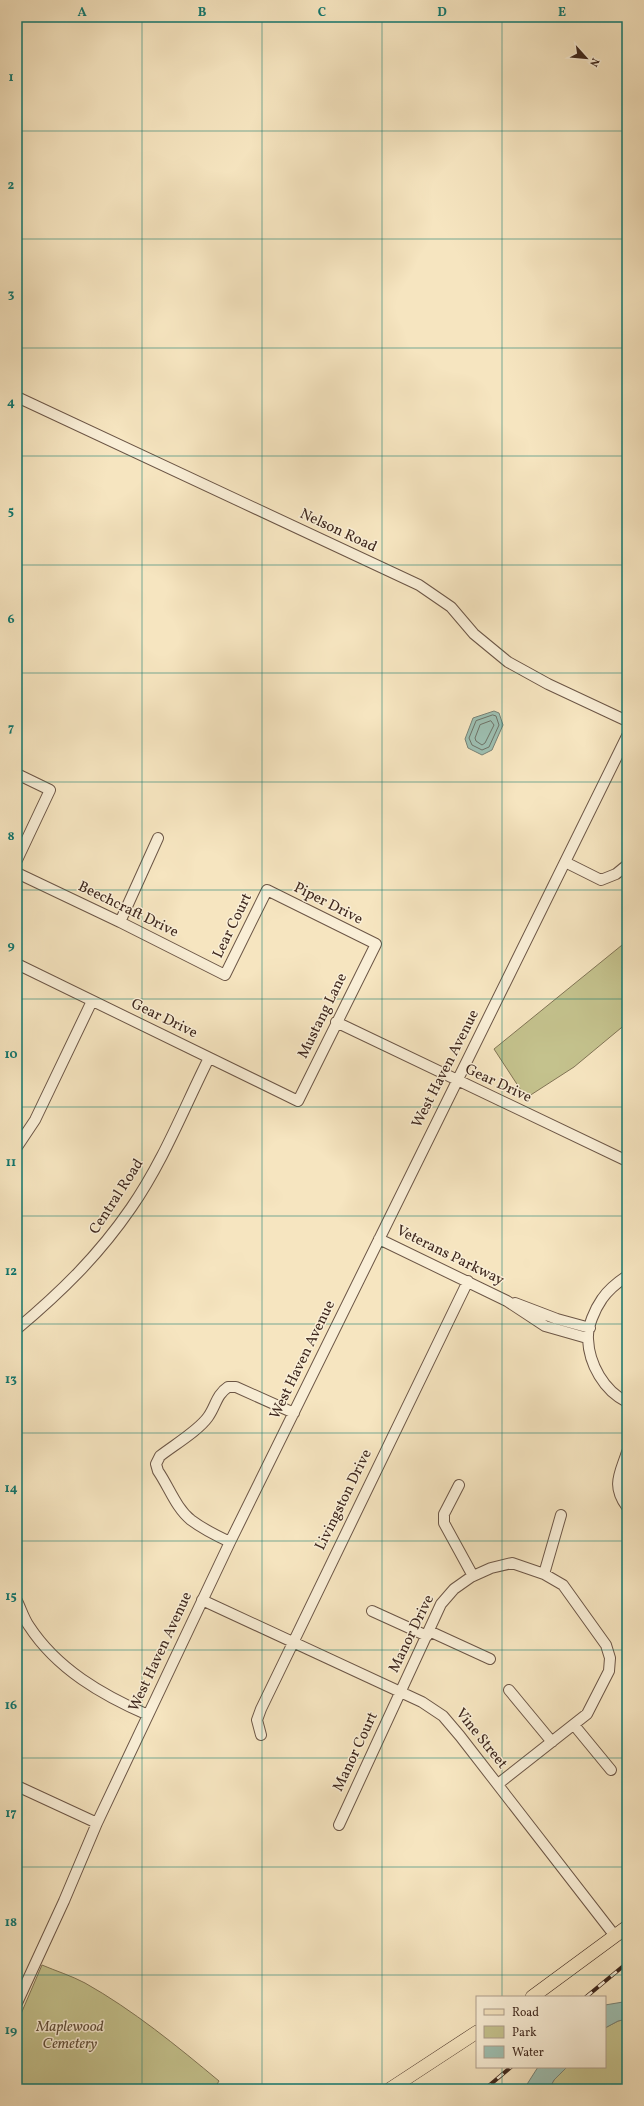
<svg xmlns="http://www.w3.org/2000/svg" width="644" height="2106" viewBox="0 0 644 2106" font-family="Vollkorn,serif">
<rect width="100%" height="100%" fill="#f6e5c0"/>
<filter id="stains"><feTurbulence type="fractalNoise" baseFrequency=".005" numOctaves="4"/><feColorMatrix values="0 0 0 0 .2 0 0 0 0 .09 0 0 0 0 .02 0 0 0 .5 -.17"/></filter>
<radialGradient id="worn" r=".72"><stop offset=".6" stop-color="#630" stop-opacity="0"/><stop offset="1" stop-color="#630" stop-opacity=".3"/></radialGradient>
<path fill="#c4c28d" stroke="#817455" d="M 627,941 L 627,1023 L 574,1067 L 526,1098 L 494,1049 Z
M 42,1965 C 56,1971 72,1976 85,1983 C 133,2010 177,2046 219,2081 L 214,2089 L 17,2089 L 17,2023 Z
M 627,2019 L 627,2089 L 549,2089 L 554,2080 L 567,2067 L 605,2067 L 605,2028 L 618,2021 Z"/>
<path fill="#9dbfb1" stroke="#778276" d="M 494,711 L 499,713 L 503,725 L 492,750 L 482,755 L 468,748 L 465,739 L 473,718 Z
M 623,2002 L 627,2002 L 627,2019 L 618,2021 L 605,2028 L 605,2005 Z
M 538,2067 L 567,2067 L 554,2080 L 549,2089 L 524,2089 Z"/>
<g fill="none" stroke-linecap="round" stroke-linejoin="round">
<path stroke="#6e7367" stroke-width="1" d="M 493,715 L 496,716 L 499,725 L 489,747 L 482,750 L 472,745 L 469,738 L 476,721 Z
M 491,721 L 494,725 L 485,743 L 482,745 L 476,741 L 475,738 L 480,725 Z"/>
<g stroke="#6c5646" stroke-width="12">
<path id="minor" d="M 17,397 L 419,585 L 451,607 L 474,634 L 508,662 L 548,684 L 627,721
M 17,774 L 50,790 L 17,860
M 565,862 L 601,880 L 616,874 L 627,865
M 17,873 L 120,922 L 225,975 L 267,890 L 376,944 L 298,1101 L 17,964
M 120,922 L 158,838
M 336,1022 L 627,1161
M 17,1147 L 35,1120 L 92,1001
M 379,1239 L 507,1301 L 545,1326 L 587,1338
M 627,1276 C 618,1282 608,1290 602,1299 C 595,1309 587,1327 588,1339 C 589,1364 604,1391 627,1402
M 515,1303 L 557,1319 L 590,1328
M 17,1329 C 61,1292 98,1256 131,1208 C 163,1162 184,1108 209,1058
M 627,1452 C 620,1474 611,1485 627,1507
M 459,1485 L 444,1514 L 444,1523 L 473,1576
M 230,1542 C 217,1536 203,1529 191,1520 C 176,1508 169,1487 158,1471 L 156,1464 L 160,1456 C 174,1445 198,1431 208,1417 C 216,1406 216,1395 228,1387 L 236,1387 L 294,1413
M 544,1574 L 561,1515
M 202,1600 L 422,1702 L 443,1716 L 460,1736 L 615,1936
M 17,1601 C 21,1609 24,1619 29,1626 C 57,1669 102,1695 148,1715
M 372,1611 L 427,1636
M 429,1631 L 490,1659
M 509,1690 L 552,1742
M 574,1725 L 611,1770
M 261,1735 L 257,1720 L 261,1709 L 468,1281
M 17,1786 L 97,1823
M 339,1825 L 441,1604 L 454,1589 L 471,1577 L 491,1568 L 512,1563 L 544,1574 L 563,1585 L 606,1645 L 610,1658 L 609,1671 L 587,1714 L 498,1784
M 17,2003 L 64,1901 L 97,1823 L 230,1542 L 627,736"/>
</g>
<g stroke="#3e271d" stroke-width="14">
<path id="major" d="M 532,1997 L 627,1927
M 390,2089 L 477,2032"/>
</g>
<use href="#minor" stroke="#f9eed6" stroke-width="10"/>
<use href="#major" stroke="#f6e5c0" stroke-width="13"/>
<g stroke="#3e271d" stroke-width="4">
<path id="rail" d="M 586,1997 L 627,1963
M 485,2089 L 511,2067"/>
</g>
<use href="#rail" stroke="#f9eed6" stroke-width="2.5" stroke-dasharray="8" stroke-linecap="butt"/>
</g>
<path fill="none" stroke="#0f766e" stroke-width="1" stroke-opacity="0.55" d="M 142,17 L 142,2089M 262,17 L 262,2089M 382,17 L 382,2089M 502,17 L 502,1997M 17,131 L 627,131M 17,239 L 627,239M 17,348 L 627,348M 17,456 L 627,456M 17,565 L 627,565M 17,673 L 627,673M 17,782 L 627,782M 17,890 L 627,890M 17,999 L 627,999M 17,1107 L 627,1107M 17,1216 L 627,1216M 17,1324 L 627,1324M 17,1433 L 627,1433M 17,1541 L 627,1541M 17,1650 L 627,1650M 17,1758 L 627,1758M 17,1867 L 627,1867M 17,1975 L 627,1975M 502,2067 L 502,2089"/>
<g text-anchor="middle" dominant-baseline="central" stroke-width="3" stroke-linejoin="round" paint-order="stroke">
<g font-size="15" fill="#3e271d" stroke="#f9eed6">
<text transform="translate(338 531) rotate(25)">Nelson Road</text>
<text transform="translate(328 904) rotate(27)">Piper Drive</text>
<text transform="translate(128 910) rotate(26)">Beechcraft Drive</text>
<text transform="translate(233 926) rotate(-64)">Lear Court</text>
<text transform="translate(323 1016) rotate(-64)">Mustang Lane</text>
<text transform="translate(164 1019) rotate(26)">Gear Drive</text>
<text transform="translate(446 1069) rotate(-63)">West Haven Avenue</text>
<text transform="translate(498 1084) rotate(25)">Gear Drive</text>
<text transform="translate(117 1197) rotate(-57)">Central Road</text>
<text transform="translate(450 1256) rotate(26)">Veterans Parkway</text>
<text transform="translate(303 1360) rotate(-64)">West Haven Avenue</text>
<text transform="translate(344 1500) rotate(-64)">Livingston Drive</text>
<text transform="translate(412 1634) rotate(-64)">Manor Drive</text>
<text transform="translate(161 1652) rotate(-65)">West Haven Avenue</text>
<text transform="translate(481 1739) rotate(51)">Vine Street</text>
<text transform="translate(356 1752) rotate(-65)">Manor Court</text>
</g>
<g font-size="15" font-style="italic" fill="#604e39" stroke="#f9eed6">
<text x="70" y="2027">Maplewood<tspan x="70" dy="17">Cemetery</tspan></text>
</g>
</g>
<rect width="644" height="2106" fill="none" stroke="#f6e5c0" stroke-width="44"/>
<rect x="476" y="1996" width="130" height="72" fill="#f9eed6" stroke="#ae9e8c"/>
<rect x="484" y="2009" width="20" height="6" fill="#f6e5c0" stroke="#ae9e8c"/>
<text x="512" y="2016" font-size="12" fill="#3e271d">Road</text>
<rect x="484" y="2026" width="20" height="12" fill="#c4c28d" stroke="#ae9e8c"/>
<text x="512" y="2036" font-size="12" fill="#3e271d">Park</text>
<rect x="484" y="2046" width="20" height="12" fill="#9dbfb1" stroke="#ae9e8c"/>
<text x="512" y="2056" font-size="12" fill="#3e271d">Water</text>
<g transform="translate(586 58) rotate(117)" stroke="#f9eed6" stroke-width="3" paint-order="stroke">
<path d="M0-3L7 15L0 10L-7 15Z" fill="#3e271d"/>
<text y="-6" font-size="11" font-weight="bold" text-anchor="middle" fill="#3e271d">N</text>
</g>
<rect x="22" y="22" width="600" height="2062" fill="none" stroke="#0f766e" stroke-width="1.5"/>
<g font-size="13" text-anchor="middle" font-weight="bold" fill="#0f766e">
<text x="82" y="16">A</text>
<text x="202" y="16">B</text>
<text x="322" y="16">C</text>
<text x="442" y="16">D</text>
<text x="562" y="16">E</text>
<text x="11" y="81">1</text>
<text x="11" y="189">2</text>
<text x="11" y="298">3</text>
<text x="11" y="406">4</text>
<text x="11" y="515">5</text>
<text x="11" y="623">6</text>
<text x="11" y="732">7</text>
<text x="11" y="840">8</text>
<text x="11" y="949">9</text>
<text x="11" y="1058">10</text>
<text x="11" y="1166">11</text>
<text x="11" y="1275">12</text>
<text x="11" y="1383">13</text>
<text x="11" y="1492">14</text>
<text x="11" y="1600">15</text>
<text x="11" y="1709">16</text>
<text x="11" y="1817">17</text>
<text x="11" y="1926">18</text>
<text x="11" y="2034">19</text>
</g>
<rect width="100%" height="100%" filter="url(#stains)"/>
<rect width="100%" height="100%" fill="url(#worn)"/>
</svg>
